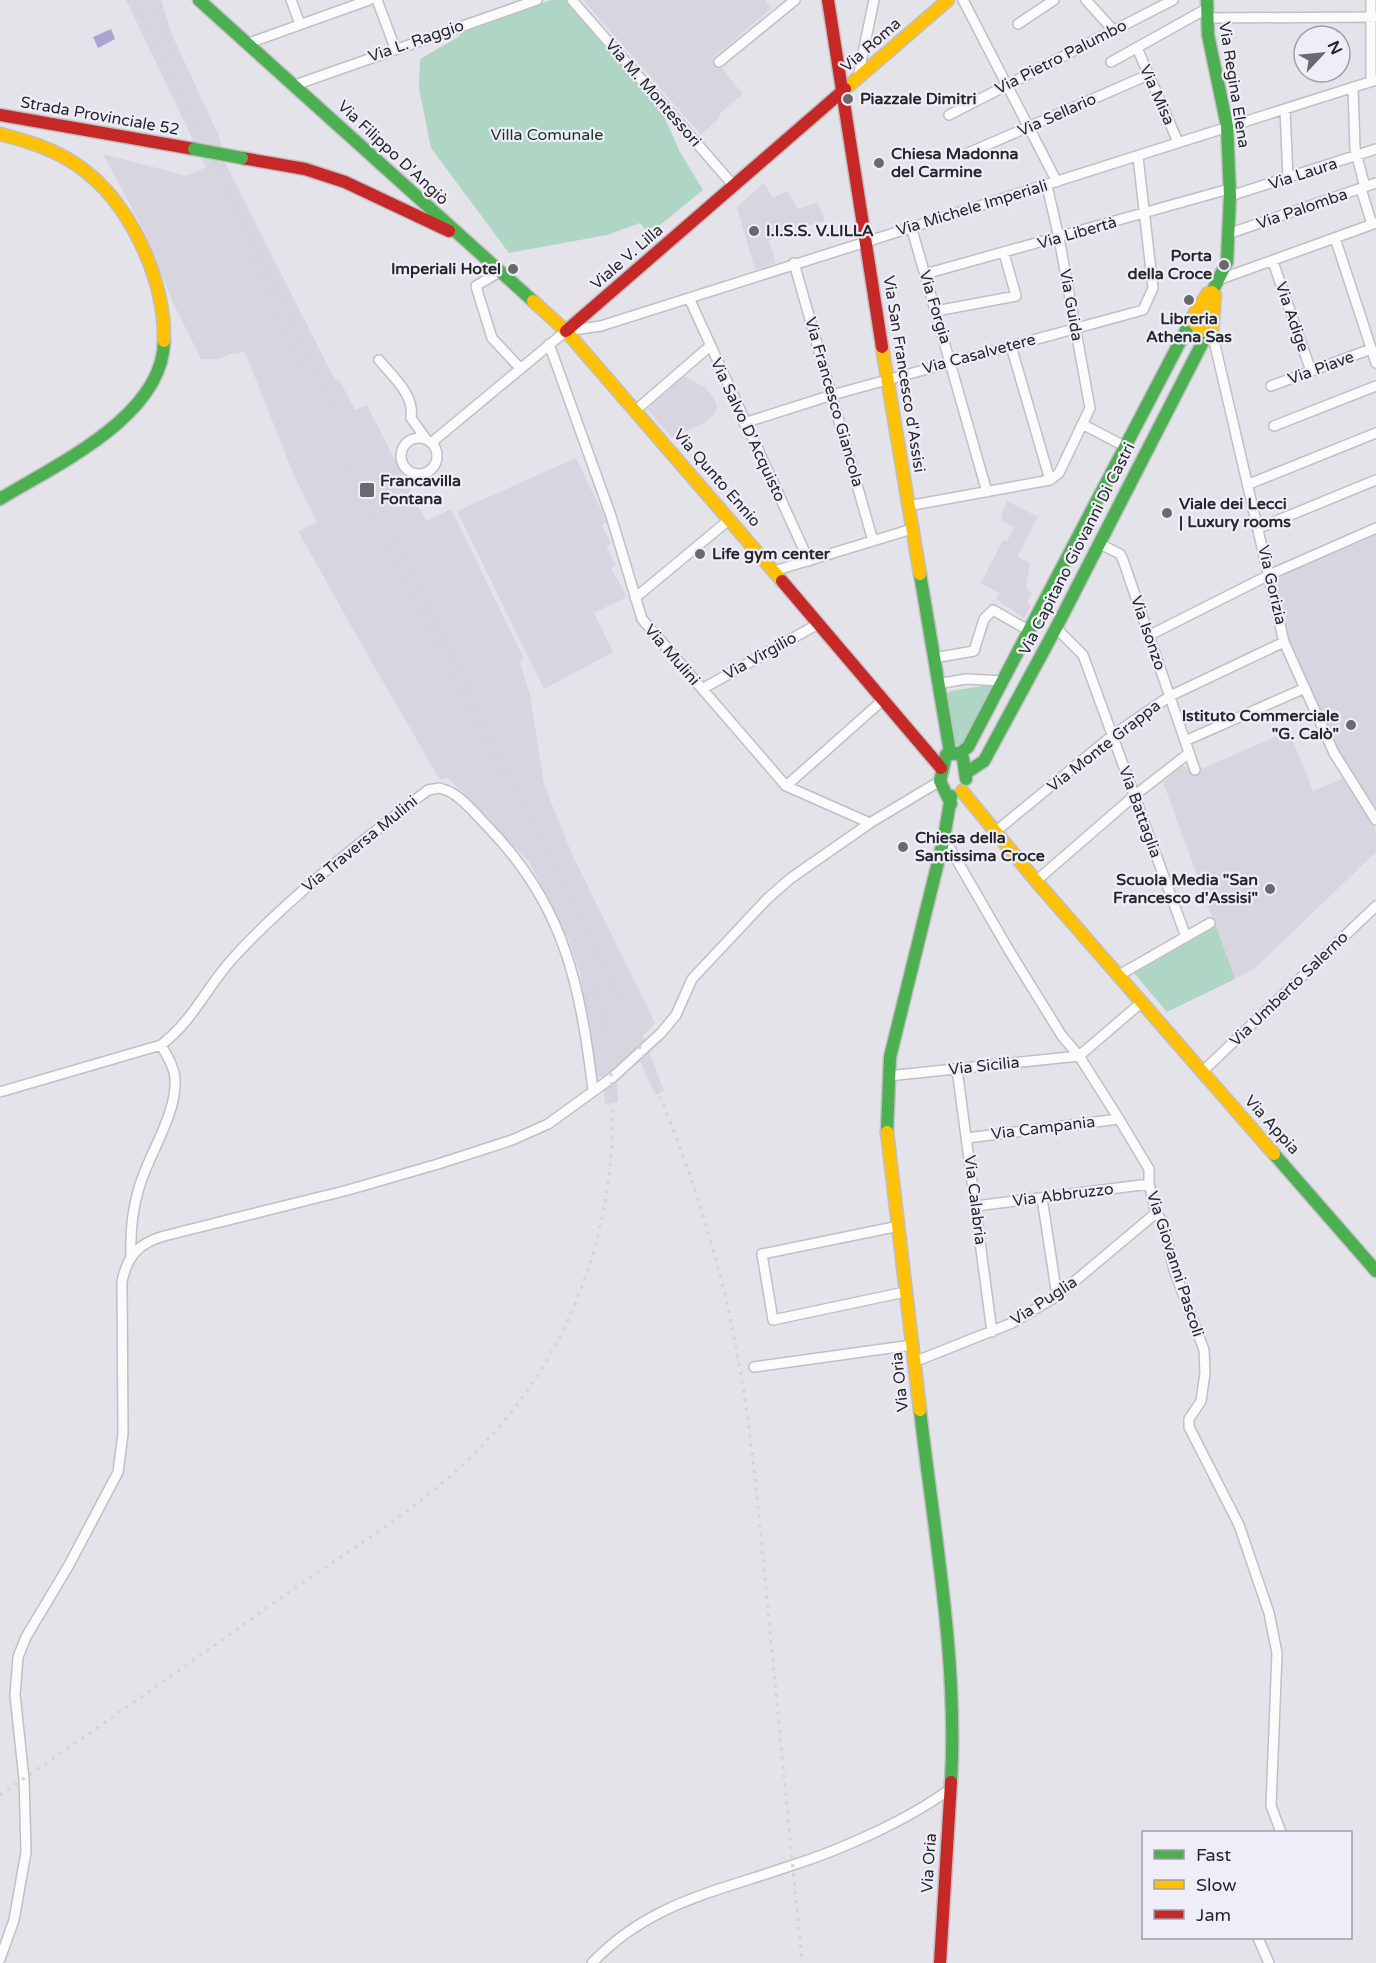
<svg xmlns="http://www.w3.org/2000/svg" width="1376" height="1963" viewBox="0 0 1376 1963" font-family="'Varela Round',sans-serif">
<rect width="100%" height="100%" fill="#e4e3e9"/>
<path fill="#d7d5e0" d="M 126,0 L 161,0 L 172,35 L 218,134 L 222,147 L 219,151 L 335,380 L 339,379 L 355,410 L 367,405 L 426,521 L 451,509 L 524,659 L 520,662 L 530,695 L 544,785 L 572,854 L 655,1023 L 643,1036 L 664,1091 L 655,1095 L 640,1061 L 617,1079 L 618,1102 L 605,1105 L 603,1077 L 597,1076 L 595,1071 L 580,974 L 569,940 L 529,862 L 448,778 L 440,780 L 363,647 L 298,531 L 317,522 L 293,473 L 245,352 L 231,354 L 218,359 L 201,359 L 175,307 L 144,231 L 103,154 L 187,176 L 206,167 Z
M 583,0 L 765,0 L 772,8 L 713,58 L 743,94 L 721,112 L 719,118 L 701,135 Z
M 764,183 L 773,198 L 787,191 L 798,209 L 818,202 L 825,221 L 795,229 L 794,227 L 769,241 L 776,263 L 755,270 L 737,207 Z
M 685,376 L 705,388 L 715,400 L 717,407 L 715,413 L 706,422 L 672,438 L 647,409 Z
M 576,458 L 607,522 L 602,525 L 611,544 L 606,546 L 616,566 L 611,568 L 627,597 L 594,613 L 613,652 L 544,689 L 457,511 Z
M 1007,501 L 1038,517 L 1017,557 L 1030,563 L 1026,587 L 1032,594 L 1027,603 L 1031,606 L 1024,618 L 996,599 L 999,593 L 981,583 L 1003,540 L 1007,541 L 1014,527 L 1002,521 L 1003,517 L 1001,515 Z
M 1376,532 L 1376,811 L 1337,749 L 1288,642 L 1273,575 Z
M 1289,731 L 1313,791 L 1344,778 L 1376,830 L 1376,852 L 1254,969 L 1235,979 L 1163,782 L 1183,766 L 1189,767 L 1192,773 Z"/>
<path fill="#afd5c4" d="M 551,0 L 566,0 L 660,108 L 680,152 L 703,190 L 649,234 L 640,223 L 607,235 L 509,253 L 431,148 L 419,88 L 420,59 L 460,36 L 459,31 Z
M 996,684 L 963,746 L 951,743 L 945,696 L 950,691 Z
M 1216,926 L 1235,979 L 1167,1012 L 1133,972 Z"/>
<path fill="#aba3d2" d="M 111,29 L 115,39 L 98,48 L 93,37 Z"/>
<g fill="none" stroke-linecap="round" stroke-linejoin="round">
<g stroke="#c0bfc4" stroke-width="12">
<path id="street" d="M 291,0 L 300,24
M 377,0 L 395,48
M 572,0 L 734,186
M 963,0 L 1057,182
M 1086,0 L 1114,31
M 1207,18 L 1376,17
M 1018,24 L 1054,0
M 249,43 L 369,0
M 1137,48 L 1178,142
M 719,62 L 795,0
M 1111,62 L 1206,9
M 858,77 L 874,0
M 1371,81 L 1371,0
M 295,85 L 537,0
M 1353,87 L 1355,149 L 1365,187
M 1285,109 L 1288,179
M 949,115 L 1173,0
M 966,154 L 1148,75
M 1361,189 L 1372,224
M 1230,196 L 1376,149
M 911,226 L 987,492
M 1228,234 L 1376,183
M 1335,238 L 1376,363
M 1273,262 L 1311,371
M 794,263 L 873,541
M 499,272 L 476,286 L 478,293 L 492,338 L 520,368
M 925,274 L 1229,189
M 1218,280 L 1376,223
M 689,298 L 809,561
M 936,311 L 1016,296 L 1004,253
M 1212,332 L 1284,642 L 1334,753 L 1376,820
M 549,344 L 611,516 L 642,619 L 786,786 L 870,823
M 1011,346 L 1050,480
M 379,360 C 393,377 415,395 411,418 L 426,439
M 1271,386 L 1371,349
M 636,410 L 710,346
M 744,423 L 832,395 L 1143,310 L 1153,288 L 1138,157
M 1082,424 L 1126,447
M 1274,426 L 1376,386
M401 456a18 18 0 1 1 36 0a18 18 0 1 1-36 0Z
M 431,443 L 566,331 L 601,326 L 1376,80
M 1249,484 L 1376,433
M 908,506 L 1050,480 L 1059,473 L 1090,408 L 1059,238 L 1047,186
M 1259,528 L 1376,480
M 1098,543 L 1120,554 L 1123,560 L 1195,770
M 774,571 L 912,529
M 635,598 L 730,519
M 1056,628 L 1083,655 L 1186,937
M 1150,635 L 1269,575 L 1376,528
M 934,658 L 974,651 L 984,619 L 993,610 L 1028,630
M 937,684 L 966,679 L 1002,681
M 702,689 L 818,624
M 1185,741 L 1305,688
M 786,786 L 883,700
M 995,832 L 1113,735 L 1170,696 L 1284,642
M 944,838 L 1010,952 L 1062,1036 L 1079,1056 L 1119,1119 L 1149,1169 L 1149,1184 L 1156,1213 L 1163,1222 L 1174,1270 L 1204,1350 L 1205,1373 L 1201,1401 L 1189,1419 L 1189,1427 L 1239,1525 L 1269,1613 L 1277,1653 L 1271,1806 L 1281,1832
M 1036,881 L 1134,796 L 1189,753
M 1119,975 L 1210,923
M 957,1069 L 992,1332
M 1202,1072 L 1376,906
M 888,1076 L 1079,1056 L 1142,1002
M 0,1092 L 161,1045 C 194,1020 207,986 234,957 C 292,894 361,842 428,790 L 440,788 C 444,790 448,790 452,793 C 466,801 477,816 489,828 C 565,907 580,985 593,1090
M 967,1138 L 1119,1119
M 1042,1198 L 1057,1296
M 976,1206 L 1149,1184
M 899,1226 L 762,1254 L 773,1320 L 905,1292
M 131,1256 C 130,1232 132,1211 139,1188 C 148,1155 177,1115 175,1079 C 174,1066 167,1056 161,1045
M 914,1362 L 1012,1323 L 1057,1296 L 1156,1213
M 754,1367 L 912,1345
M 1258,1938 L 1269,1963
M 0,1959 L 14,1920 L 26,1852 L 24,1779 L 15,1695 L 18,1657 L 26,1637 L 69,1565 L 118,1472 L 123,1434 L 122,1282 C 127,1256 139,1243 164,1236 L 348,1190 L 438,1164 L 512,1140 L 548,1124 L 613,1077 L 661,1033 L 676,1015 L 692,979 L 767,899 L 791,878 L 870,823 L 940,781
M 592,1963 C 649,1903 715,1892 790,1866 C 841,1850 908,1820 950,1789"/>
</g>
<g stroke="#c0bfc4" stroke-width="15">
<path id="fast" d="M 199,0 L 533,301
M 1207,0 L 1208,35 L 1227,126 L 1230,196 L 1227,262 L 1212,292
M 0,499 C 55,465 163,417 164,341
M 920,574 L 950,752
M 959,754 L 968,747 L 1194,315
M 966,773 L 984,761 L 1056,628 L 1208,332
M 951,804 L 940,781 L 946,755 L 957,753 L 963,758 L 966,779
M 887,1132 L 890,1057 L 944,838 L 951,796
M 1274,1154 L 1376,1271
M 920,1410 C 934,1533 958,1659 951,1782"/>
</g>
<g stroke="#c0bfc4" stroke-width="15">
<path id="slow" d="M 845,89 L 948,0
M 0,134 C 27,141 54,149 77,165 C 130,201 165,279 164,341
M 1212,292 L 1215,295 L 1212,332 L 1201,330 L 1193,322 L 1194,315 L 1208,293 Z
M 533,301 L 566,331 L 782,581
M 882,347 L 920,574
M 962,791 L 1036,881 L 1274,1154
M 887,1132 L 920,1410"/>
</g>
<g stroke="#c0bfc4" stroke-width="15">
<path id="jam" d="M 828,0 L 882,347
M 0,115 L 194,149
M 242,158 L 305,169 L 345,182 L 449,231
M 566,331 L 845,89
M 782,581 L 941,768
M 940,1963 L 951,1782"/>
</g>
<use href="#street" stroke="#fbfbfc" stroke-width="9"/>
<use href="#fast" stroke="#4caf50" stroke-width="12"/>
<use href="#slow" stroke="#ffc107" stroke-width="12"/>
<use href="#jam" stroke="#c62828" stroke-width="12"/>
<path stroke="#d4d4d5" stroke-width="3" stroke-dasharray="3 6" stroke-linecap="butt" d="M 136,0 L 615,992 C 656,1082 693,1172 718,1268 C 748,1379 757,1495 768,1609 C 779,1727 791,1845 802,1963
M 153,0 L 171,57
M 253,260 L 275,315 L 501,776
M 0,1795 C 93,1731 186,1666 278,1600 C 343,1554 415,1512 472,1456 C 610,1321 648,1114 579,935"/>
<g stroke="#c0bfc4" stroke-width="15" stroke-linecap="butt">
<path id="fast-bridge" d="M 194,149 L 242,158"/>
</g>
<use href="#fast-bridge" stroke="#4caf50" stroke-width="12"/>
</g>
<g fill="#69696e" stroke="#efeef8" stroke-width="2">
<circle cx="848" cy="99" r="6"/>
<circle cx="879" cy="163" r="6"/>
<circle cx="754" cy="231" r="6"/>
<circle cx="1224" cy="265" r="6"/>
<circle cx="513" cy="269" r="6"/>
<circle cx="1189" cy="300" r="6"/>
<rect x="359" y="482" width="16" height="16" rx="3"/>
<circle cx="1167" cy="513" r="6"/>
<circle cx="700" cy="554" r="6"/>
<circle cx="1351" cy="725" r="6"/>
<circle cx="903" cy="847" r="6"/>
<circle cx="1270" cy="889" r="6"/>
</g>
<g text-anchor="middle" dominant-baseline="central" stroke-width="4.5" stroke-linejoin="round" paint-order="stroke">
<g font-size="16" fill="#27272b" stroke="#efeef8">
<text transform="translate(416 41) rotate(-19)">Via L. Raggio</text>
<text transform="translate(871 45) rotate(-41)">Via Roma</text>
<text transform="translate(1061 57) rotate(-27)">Via Pietro Palumbo</text>
<text transform="translate(1234 85) rotate(81)">Via Regina Elena</text>
<text transform="translate(653 93) rotate(49)">Via M. Montessori</text>
<text transform="translate(1157 95) rotate(66)">Via Misa</text>
<text transform="translate(1057 115) rotate(-24)">Via Sellario</text>
<text transform="translate(100 116) rotate(10)">Strada Provinciale 52</text>
<text transform="translate(393 153) rotate(43)">Via Filippo D'Angiò</text>
<text transform="translate(1303 174) rotate(-18)">Via Laura</text>
<text transform="translate(972 208) rotate(-17)">Via Michele Imperiali</text>
<text transform="translate(1302 209) rotate(-19)">Via Palomba</text>
<text transform="translate(1077 233) rotate(-16)">Via Libertà</text>
<text transform="translate(627 257) rotate(-41)">Viale V. Lilla</text>
<text transform="translate(1071 305) rotate(80)">Via Guida</text>
<text transform="translate(935 307) rotate(73)">Via Forgia</text>
<text transform="translate(1292 317) rotate(71)">Via Adige</text>
<text transform="translate(979 354) rotate(-15)">Via Casalvetere</text>
<text transform="translate(1321 368) rotate(-20)">Via Piave</text>
<text transform="translate(904 374) rotate(81)">Via San Francesco d'Assisi</text>
<text transform="translate(834 402) rotate(74)">Via Francesco Giancola</text>
<text transform="translate(748 430) rotate(65)">Via Salvo D'Acquisto</text>
<text transform="translate(717 478) rotate(49)">Via Qunto Ennio</text>
<text transform="translate(1077 549) rotate(-63)">Via Capitano Giovanni Di Castri</text>
<text transform="translate(1272 585) rotate(77)">Via Gorizia</text>
<text transform="translate(1148 633) rotate(71)">Via Isonzo</text>
<text transform="translate(672 655) rotate(49)">Via Mulini</text>
<text transform="translate(760 656) rotate(-29)">Via Virgilio</text>
<text transform="translate(1104 746) rotate(-38)">Via Monte Grappa</text>
<text transform="translate(1140 812) rotate(70)">Via Battaglia</text>
<text transform="translate(360 844) rotate(-39)">Via Traversa Mulini</text>
<text transform="translate(1289 989) rotate(-44)">Via Umberto Salerno</text>
<text transform="translate(984 1066) rotate(-6)">Via Sicilia</text>
<text transform="translate(1272 1125) rotate(48)">Via Appia</text>
<text transform="translate(1043 1128) rotate(-7)">Via Campania</text>
<text transform="translate(1063 1195) rotate(-7)">Via Abbruzzo</text>
<text transform="translate(975 1200) rotate(83)">Via Calabria</text>
<text transform="translate(1175 1264) rotate(72)">Via Giovanni Pascoli</text>
<text transform="translate(1044 1301) rotate(-33)">Via Puglia</text>
<text transform="translate(900 1382) rotate(-96)">Via Oria</text>
<text transform="translate(929 1863) rotate(-86)">Via Oria</text>
</g>
<g font-size="16" font-weight="bold" fill="#27272b" stroke="#efeef8" text-anchor="start">
<text x="860" y="99">Piazzale Dimitri</text>
<text x="891" y="154">Chiesa Madonna<tspan x="891" dy="18">del Carmine</tspan></text>
<text x="766" y="231">I.I.S.S. V.LILLA</text>
<text x="1212" y="256" text-anchor="end">Porta<tspan x="1212" dy="18">della Croce</tspan></text>
<text x="501" y="269" text-anchor="end">Imperiali Hotel</text>
<text x="1189" y="319" text-anchor="middle">Libreria<tspan x="1189" dy="18">Athena Sas</tspan></text>
<text x="380" y="481">Francavilla<tspan x="380" dy="18">Fontana</tspan></text>
<text x="1179" y="504">Viale dei Lecci<tspan x="1179" dy="18">| Luxury rooms</tspan></text>
<text x="712" y="554">Life gym center</text>
<text x="1339" y="716" text-anchor="end">Istituto Commerciale<tspan x="1339" dy="18">"G. Calò"</tspan></text>
<text x="915" y="838">Chiesa della<tspan x="915" dy="18">Santissima Croce</tspan></text>
<text x="1258" y="880" text-anchor="end">Scuola Media "San<tspan x="1258" dy="18">Francesco d'Assisi"</tspan></text>
</g>
<g font-size="16" fill="#133525" stroke="#efeef8">
<text x="547" y="135">Villa Comunale</text>
</g>
</g>
<rect x="1142" y="1831" width="210" height="108" fill="#efeef8" stroke="#9f9ea6" stroke-width="1.5"/>
<rect x="1154" y="1850" width="30" height="9" fill="#4caf50" stroke="#9f9ea6" stroke-width="1.5"/>
<text x="1196" y="1861" font-size="18" fill="#27272b">Fast</text>
<rect x="1154" y="1880" width="30" height="9" fill="#ffc107" stroke="#9f9ea6" stroke-width="1.5"/>
<text x="1196" y="1891" font-size="18" fill="#27272b">Slow</text>
<rect x="1154" y="1910" width="30" height="9" fill="#c62828" stroke="#9f9ea6" stroke-width="1.5"/>
<text x="1196" y="1921" font-size="18" fill="#27272b">Jam</text>
<g transform="translate(1322 54) rotate(64)"><circle r="28" fill="#efeef8" stroke="#9f9ea6" stroke-width="1.5"/>
<path d="M0-4.5L10 22L0 15L-10 22Z" fill="#69696e"/>
<text y="-9" font-size="16" font-weight="bold" text-anchor="middle" fill="#27272b">N</text>
</g>
</svg>
